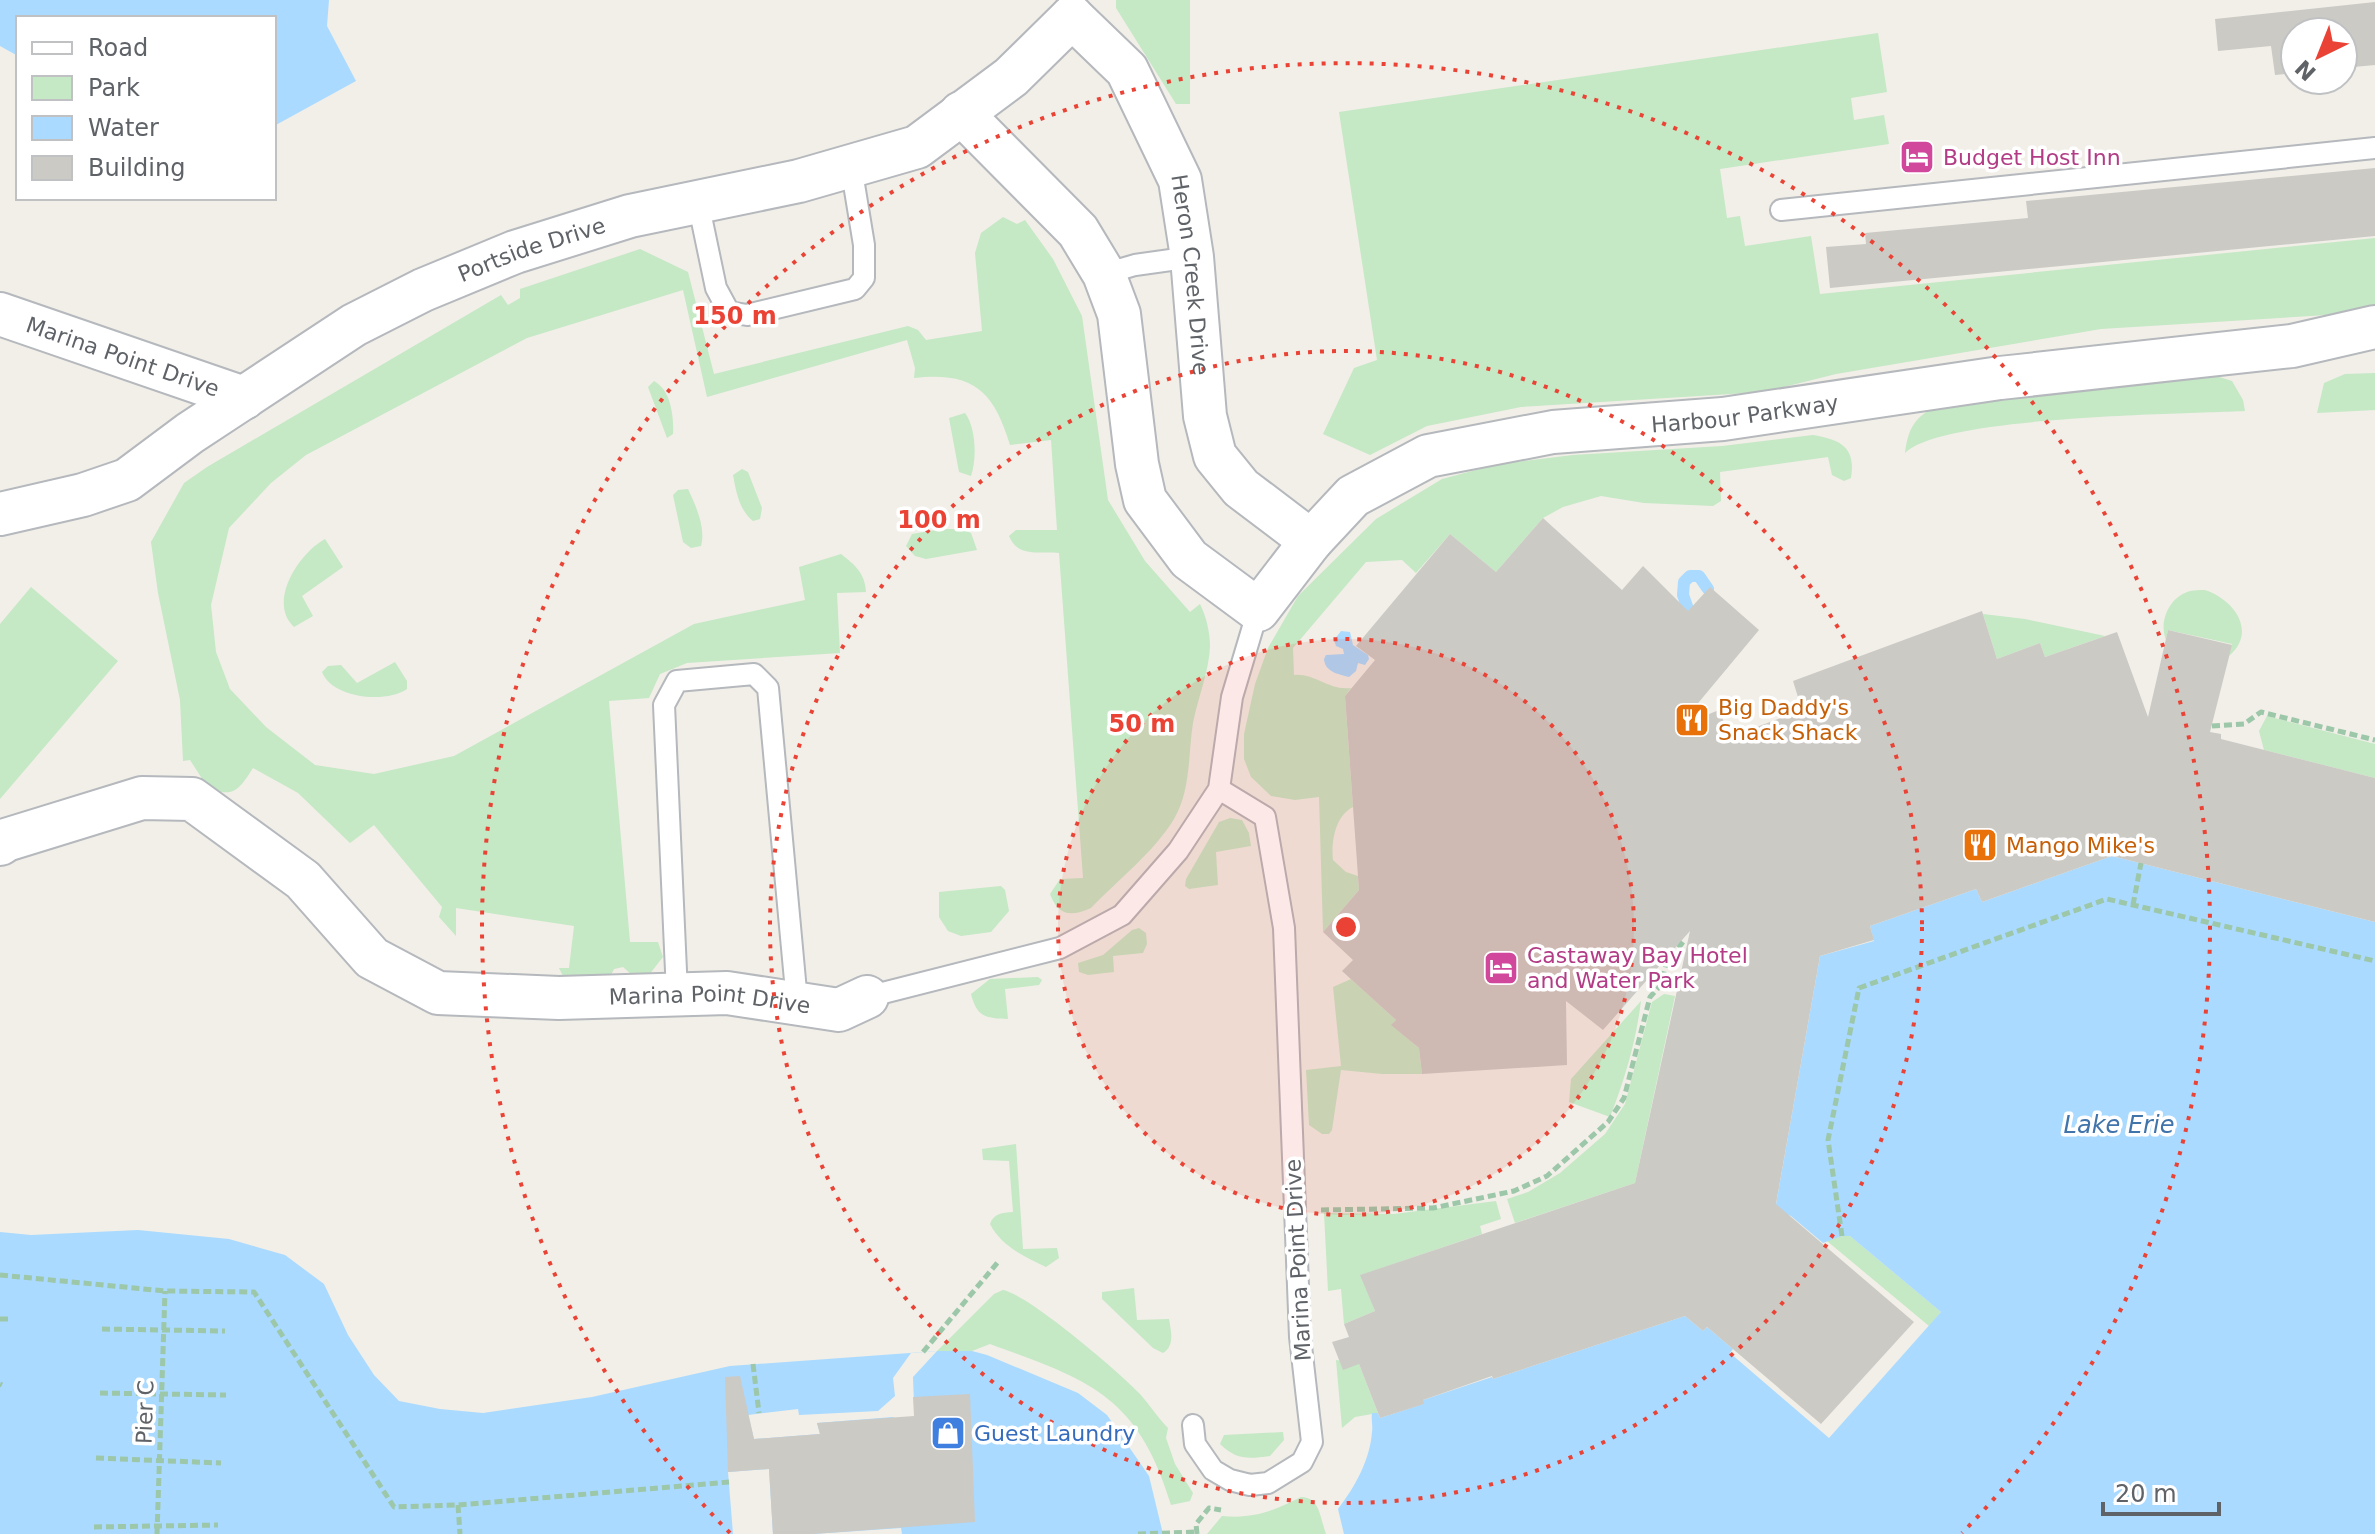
<svg xmlns="http://www.w3.org/2000/svg" width="2375" height="1534" viewBox="0 0 2375 1534" font-family="'DejaVu Sans',sans-serif">
<rect width="100%" height="100%" fill="#f1efe8"/>
<path fill="#c5e8c5" d="M 1116,0 L 1190,0 L 1190,104 L 1176,104 L 1116,8 Z
M 1878,33 L 1887,92 L 1851,98 L 1854,120 L 1884,115 L 1889,144 L 1720,169 L 1727,218 L 1740,216 L 1745,246 L 1811,236 L 1820,294 L 2375,238 L 2375,312 L 2101,329 L 1836,374 L 1764,392 L 1521,407 L 1427,426 L 1370,455 L 1323,434 L 1354,368 L 1377,360 L 1339,112 Z
M 1003,217 L 1017,224 L 1025,220 L 1053,259 L 1082,316 L 1108,500 L 1145,561 L 1190,612 L 1200,604 C 1206,616 1210,632 1210,646 C 1209,672 1198,697 1193,723 C 1188,755 1191,790 1174,819 C 1154,852 1118,880 1091,908 C 1071,917 1058,916 1050,894 L 1060,879 L 1083,878 L 1059,553 C 1039,551 1018,558 1009,536 L 1016,530 L 1057,530 L 1051,440 L 1010,445 C 993,389 972,372 914,378 L 915,368 L 907,340 L 707,397 L 683,290 L 527,338 L 306,455 L 271,483 L 229,528 L 211,605 L 216,652 L 230,689 L 266,727 L 315,765 L 374,774 L 454,756 L 694,624 L 805,600 L 799,567 L 841,554 C 855,565 865,573 866,592 L 837,593 L 840,653 L 687,663 L 660,674 L 649,698 L 609,701 L 630,942 L 658,942 L 663,957 L 645,980 L 632,975 L 623,967 L 614,969 L 610,977 L 582,986 L 563,976 L 559,968 L 569,968 L 574,926 L 456,908 L 456,936 L 439,917 L 442,907 L 374,825 L 350,843 L 298,793 L 253,768 C 236,795 232,797 201,786 L 201,777 L 190,760 L 183,761 L 180,700 L 158,593 L 151,542 L 184,483 L 207,467 L 501,295 L 508,305 L 520,298 L 520,289 L 640,249 L 688,272 L 714,374 L 908,326 L 918,330 L 926,340 L 982,331 L 975,253 L 981,233 Z
M 2375,373 L 2375,410 L 2317,413 L 2324,383 L 2345,374 Z
M 2210,374 L 2232,381 L 2243,400 L 2245,411 C 2184,414 1940,416 1905,453 C 1909,424 1916,417 1941,403 Z
M 654,381 C 671,390 674,417 673,434 L 667,438 L 648,387 Z
M 965,413 C 976,427 977,459 971,476 L 959,472 L 949,418 Z
M 1813,435 C 1841,440 1856,447 1851,478 L 1844,481 L 1832,475 L 1828,457 L 1720,472 L 1721,501 L 1713,506 L 1644,503 L 1601,496 L 1563,507 L 1543,518 L 1496,572 L 1450,534 L 1416,573 L 1402,560 L 1366,562 L 1293,648 L 1294,675 C 1315,673 1329,691 1351,688 L 1345,696 L 1353,807 C 1335,816 1331,842 1333,860 L 1346,872 L 1358,876 L 1359,890 L 1323,932 L 1319,797 L 1295,800 L 1271,796 L 1251,777 L 1244,759 L 1244,734 L 1255,684 L 1268,648 L 1298,596 L 1376,519 L 1442,479 L 1498,464 L 1573,455 L 1722,446 Z
M 742,469 L 748,472 L 762,508 L 760,519 L 753,521 C 739,510 736,491 733,475 Z
M 688,489 C 696,506 706,528 701,546 L 691,548 L 683,542 L 673,495 L 678,490 Z
M 942,529 L 962,529 L 971,533 L 977,550 L 926,559 L 915,556 L 906,546 L 912,534 Z
M 325,539 L 343,567 L 302,596 L 313,616 L 294,627 C 267,602 299,553 325,539 Z
M 31,587 L 118,661 L 0,799 L 0,624 Z
M 2205,590 C 2233,599 2258,631 2229,656 L 2232,644 L 2168,630 L 2166,640 C 2159,623 2168,600 2185,593 C 2190,590 2199,590 2205,590 Z
M 1983,614 L 2025,619 L 2105,636 L 2045,657 L 2040,643 L 1997,659 Z
M 395,662 L 407,681 L 407,689 C 385,704 332,698 322,672 L 328,666 L 341,665 L 357,683 Z
M 2267,716 L 2375,744 L 2375,778 L 2264,750 L 2259,731 Z
M 1230,818 L 1242,820 L 1249,833 L 1251,846 L 1216,852 L 1218,885 L 1189,889 L 1185,886 L 1186,879 L 1219,822 Z
M 1001,886 L 1005,890 L 1009,911 L 991,932 L 961,936 L 948,931 L 939,917 L 939,892 Z
M 1139,928 L 1146,933 L 1147,944 L 1143,953 L 1113,956 L 1114,972 L 1088,975 L 1079,972 L 1078,963 L 1103,955 L 1132,930 Z
M 1038,977 L 1042,980 L 1039,985 L 1005,989 L 1008,1019 C 985,1018 977,1017 971,994 L 990,979 Z
M 1351,979 L 1396,1020 L 1392,1025 L 1419,1048 L 1422,1074 L 1382,1074 L 1341,1070 L 1332,1130 L 1329,1134 L 1322,1134 L 1309,1125 L 1306,1070 L 1341,1066 L 1333,987 Z
M 1664,994 L 1675,996 L 1635,1183 L 1515,1223 L 1507,1199 L 1528,1192 L 1560,1173 L 1605,1134 L 1625,1104 L 1652,1002 Z
M 1641,1001 C 1636,1041 1625,1079 1610,1117 L 1569,1102 L 1571,1079 Z
M 1016,1144 L 1023,1249 L 1057,1248 L 1059,1258 L 1046,1267 C 1024,1256 1002,1247 990,1224 C 994,1213 1002,1213 1013,1212 L 1009,1161 L 983,1160 L 982,1149 Z
M 1496,1201 L 1501,1219 L 1480,1226 L 1482,1234 L 1361,1275 L 1375,1311 L 1344,1324 L 1341,1289 L 1328,1291 L 1324,1213 L 1394,1214 Z
M 1842,1236 L 1850,1236 L 1941,1312 L 1929,1326 L 1827,1241 Z
M 1134,1288 L 1137,1320 L 1169,1319 C 1171,1331 1175,1346 1163,1353 L 1153,1348 L 1102,1299 L 1102,1292 Z
M 1003,1290 C 1029,1295 1119,1372 1140,1394 C 1150,1405 1157,1417 1168,1428 L 1166,1438 L 1175,1464 L 1193,1493 L 1190,1501 L 1171,1505 C 1138,1395 1089,1380 990,1344 L 972,1351 L 937,1351 L 994,1294 Z
M 1336,1360 L 1359,1364 L 1378,1413 L 1355,1417 L 1342,1428 Z
M 1283,1432 L 1284,1440 L 1270,1456 C 1247,1459 1237,1460 1220,1444 L 1224,1435 Z
M 1301,1497 C 1320,1497 1320,1518 1326,1534 L 1207,1534 L 1222,1516 C 1255,1519 1273,1511 1301,1497 Z"/>
<path fill="#aadaff" d="M 0,0 L 329,0 L 327,26 L 356,81 L 274,126 L 274,18 L 18,18 L 18,56 L 0,46 Z
M 1341,631 L 1350,632 L 1353,645 L 1368,655 L 1369,659 L 1365,665 L 1358,663 L 1356,671 L 1349,677 C 1338,674 1325,672 1324,659 L 1326,655 L 1344,654 L 1343,649 L 1336,646 L 1334,640 Z
M 2112,856 L 2375,922 L 2375,1534 L 1344,1534 L 1338,1509 C 1355,1487 1370,1460 1372,1432 C 1373,1425 1371,1419 1372,1413 L 1378,1413 L 1380,1418 L 1423,1404 L 1423,1400 L 1492,1377 L 1493,1379 L 1685,1316 L 1703,1331 L 1707,1327 L 1733,1349 L 1730,1353 L 1829,1438 L 1941,1312 L 1850,1236 L 1842,1236 L 1823,1243 L 1791,1216 L 1775,1210 L 1820,956 L 1874,941 L 1870,926 L 1976,889 L 1982,902 Z
M 138,1230 L 229,1239 L 285,1255 L 324,1284 L 348,1335 L 374,1375 L 399,1401 L 440,1409 L 483,1413 L 592,1397 L 730,1366 L 937,1351 L 972,1351 L 987,1355 L 1078,1393 L 1107,1415 L 1149,1476 L 1163,1534 L 0,1534 L 0,1232 L 31,1235 Z"/>
<path fill="#f1efe8" d="M 937,1351 L 913,1377 L 915,1431 L 893,1417 L 817,1423 L 820,1434 L 754,1439 L 748,1415 L 798,1409 L 799,1415 L 878,1411 L 895,1396 L 893,1378 L 911,1353 Z
M 769,1469 L 773,1534 L 733,1534 L 728,1472 Z
M 901,1528 L 902,1534 L 813,1534 Z"/>
<g fill="none" stroke-linecap="round" stroke-linejoin="round">
<path stroke="#aadaff" stroke-width="12" d="M 1689,612 L 1683,595 L 1684,582 L 1690,576 L 1699,576 L 1708,589"/>
</g>
<path fill="#cccac5" d="M 2375,2 L 2375,65 L 2343,68 L 2343,32 L 2295,32 L 2295,73 L 2275,75 L 2271,46 L 2218,51 L 2215,19 Z
M 2375,168 L 2375,236 L 1830,288 L 1826,247 L 1866,244 L 1865,233 L 2028,218 L 2026,201 Z
M 1543,518 L 1622,590 L 1643,566 L 1688,611 L 1710,587 L 1759,630 L 1679,726 L 1719,710 L 1730,737 L 1802,710 L 1793,681 L 1982,611 L 1997,659 L 2040,643 L 2045,657 L 2117,632 L 2148,717 L 2168,630 L 2232,645 L 2210,732 L 2221,734 L 2221,739 L 2375,778 L 2375,922 L 2112,856 L 1982,902 L 1976,889 L 1870,926 L 1874,940 L 1820,956 L 1776,1204 L 1914,1322 L 1821,1424 L 1707,1327 L 1703,1331 L 1685,1316 L 1493,1379 L 1492,1376 L 1423,1400 L 1424,1404 L 1380,1418 L 1359,1364 L 1343,1370 L 1332,1342 L 1349,1337 L 1344,1324 L 1375,1311 L 1360,1275 L 1635,1183 L 1690,931 L 1603,1030 L 1566,1001 L 1567,1065 L 1422,1074 L 1419,1048 L 1391,1025 L 1396,1020 L 1342,971 L 1353,960 L 1323,932 L 1359,890 L 1345,696 L 1375,660 L 1356,646 L 1450,534 L 1496,572 Z
M 740,1376 L 754,1439 L 820,1434 L 817,1423 L 914,1416 L 913,1397 L 970,1394 L 975,1522 L 813,1534 L 773,1534 L 769,1469 L 728,1472 L 725,1377 Z"/>
<g fill="none" stroke-linecap="round" stroke-linejoin="round">
<g stroke="#b5b8bc" stroke-width="24">
<path id="lane" d="M 698,202 L 716,288 L 729,312 L 747,315 L 855,289 L 864,278 L 864,245 L 851,166
M 1781,210 L 2375,148
M 1104,274 L 1135,265 L 1192,257
M 677,993 L 664,705 L 677,681 L 754,674 L 768,688 L 797,1002
M 867,997 L 1060,948 L 1122,915 L 1178,851 L 1219,789 L 1232,697 L 1258,610
M 1193,1425 L 1195,1444 L 1213,1470 L 1230,1480 L 1250,1485 L 1268,1483 L 1302,1462 L 1312,1442 L 1300,1337 L 1284,928 L 1265,817 L 1219,789"/>
</g>
<g stroke="#b5b8bc" stroke-width="46">
<g id="street">
<path id="s1" d="M 1072,17 L 1127,70 L 1180,180 L 1192,257 L 1205,416 L 1215,456 L 1241,488 L 1311,541"/>
<path id="s2" d="M 961,113 L 1078,231 L 1104,274 L 1119,314 L 1137,464 L 1145,500 L 1189,559 L 1258,610 L 1311,541 L 1353,496 L 1428,456 L 1553,432 L 1723,419 L 2000,378 L 2292,346 L 2375,327"/>
<path id="s3" d="M 0,314 L 244,398"/>
<path id="s4" d="M 0,514 L 83,495 L 127,480 L 190,433 L 354,325 L 423,290 L 515,252 L 630,216 L 799,181 L 917,147 L 1011,77 L 1072,17"/>
<path id="s5" d="M 0,844 L 6,840 L 142,798 L 192,799 L 303,880 L 372,958 L 438,993 L 559,998 L 727,993 L 839,1010 L 867,997"/>
</g>
</g>
<path stroke="#9cc7a9" stroke-width="5" stroke-dasharray="8 4" stroke-linecap="butt" d="M 2212,726 L 2244,724 L 2261,712 L 2375,740
M 2133,905 L 2141,863
M 1321,1210 L 1433,1208 L 1514,1191 L 1547,1176 L 1608,1122 L 1624,1098 L 1650,997 L 1661,985 L 1666,964 L 1683,942
M 1842,1236 L 1828,1140 L 1859,988 L 2107,899 L 2375,961
M 0,1275 L 165,1291 L 254,1292 L 394,1507 L 458,1505 L 729,1482
M 0,1319 L 9,1319
M 102,1329 L 225,1331
M 923,1352 L 998,1262
M 753,1364 L 759,1413
M 0,1384 L 2,1385
M 100,1393 L 226,1395
M 96,1458 L 221,1463
M 458,1505 L 460,1534
M 94,1527 L 218,1525
M 157,1534 L 165,1291
M 1138,1534 L 1197,1532
M 1197,1534 L 1196,1524 L 1209,1508 L 1221,1510"/>
<use href="#lane" stroke="#fff" stroke-width="20"/>
<use href="#street" stroke="#fff" stroke-width="42"/>
</g>
<circle cx="1346" cy="927" r="288" fill="#ea4335" fill-opacity=".12"/>
<g fill="none" stroke="#ea4335" stroke-width="4" stroke-dasharray="4 8">
<circle cx="1346" cy="927" r="288"/>
<circle cx="1346" cy="927" r="576"/>
<path d="M730 1533A864 864 0 1 1 1962 1533"/>
</g>
<defs>
<g id="hotel-square" transform="scale(1.8)"><rect x="-9" y="-9" width="18" height="18" rx="4" fill="#d1479c" stroke="#fff"/><path d="M-6-4.5h1.5V1H6V5H4.5V3h-9V5H-6ZM-4 0a1.8 1.8 0 1 1 3.6 0ZM.5 0V-2.5h3Q6-2.5 6 0Z" fill="#fff"/></g>
<g id="restaurant-square" transform="scale(1.8)"><rect x="-9" y="-9" width="18" height="18" rx="4" fill="#e8710a" stroke="#fff"/><path d="M-5-6h1v4h1v-4h1v4h1v-4h1v5L-1.5 .5V6h-2V.5L-5-1ZM5-6V6H3V1.5H1.5Q1.5-4 5-6Z" fill="#fff"/></g>
<g id="shop-square" transform="scale(1.8)"><rect x="-9" y="-9" width="18" height="18" rx="4" fill="#3f7fe0" stroke="#fff"/><path d="M-5-2.5h2.3a2.7 3.5 0 0 1 5.4 0H5L5.5 6h-11ZM-1.5-2.5h3a1.5 2.3 0 0 0-3 0Z" fill="#fff"/></g>
</defs>
<g fill-rule="evenodd">
<use href="#hotel-square" x="1917" y="157"/>
<use href="#restaurant-square" x="1692" y="720"/>
<use href="#restaurant-square" x="1980" y="845"/>
<use href="#hotel-square" x="1501" y="968"/>
<use href="#shop-square" x="948" y="1433"/>
</g>
<g text-anchor="middle" dominant-baseline="central" stroke-width="7" stroke-linejoin="round" paint-order="stroke">
<g font-size="22" fill="#b23c85" stroke="#fff" text-anchor="start">
<text x="1943" y="157">Budget Host Inn</text>
<text x="1527" y="955">Castaway Bay Hotel<tspan x="1527" dy="25">and Water Park</tspan></text>
</g>
<g font-size="22" fill="#5f6368" stroke="#fff">
<text stroke="none"><textPath href="#s4" startOffset="600">Portside Drive</textPath></text>
<text stroke="none"><textPath href="#s1" startOffset="294">Heron Creek Drive</textPath></text>
<text stroke="none"><textPath href="#s3" startOffset="130">Marina Point Drive</textPath></text>
<text stroke="none"><textPath href="#s2" startOffset="1160">Harbour Parkway</textPath></text>
<text stroke="none"><textPath href="#s5" startOffset="788">Marina Point Drive</textPath></text>
<text transform="translate(1298 1260) rotate(-93)">Marina Point Drive</text>
<text transform="translate(145 1412) rotate(-88)">Pier C</text>
</g>
<g font-size="22" fill="#c56008" stroke="#fff" text-anchor="start">
<text x="1718" y="707">Big Daddy's<tspan x="1718" dy="25">Snack Shack</tspan></text>
<text x="2006" y="845">Mango Mike's</text>
</g>
<g font-size="22" fill="#366cbe" stroke="#fff" text-anchor="start">
<text x="974" y="1433">Guest Laundry</text>
</g>
<g font-size="24" font-style="italic" fill="#4174aa" stroke="#fff">
<text x="2119" y="1125">Lake Erie</text>
</g>
</g>
<circle cx="1346" cy="927" r="12" fill="#ea4335" stroke="#fff" stroke-width="4"/>
<g font-size="24" text-anchor="middle" font-weight="bold" fill="#ea4335" stroke="#fff" stroke-width="7" stroke-linejoin="round" paint-order="stroke">
<text x="735" y="324">150 m</text>
<text x="939" y="528">100 m</text>
<text x="1142" y="732">50 m</text>
</g>
<rect x="16" y="16" width="260" height="184" fill="#ffffff" stroke="#bfc1c3" stroke-width="2"/>
<rect x="32" y="42" width="40" height="12" fill="#ffffff" stroke="#bfc1c3" stroke-width="2"/>
<text x="88" y="56" font-size="24" fill="#5f6368">Road</text>
<rect x="32" y="76" width="40" height="24" fill="#c5e8c5" stroke="#bfc1c3" stroke-width="2"/>
<text x="88" y="96" font-size="24" fill="#5f6368">Park</text>
<rect x="32" y="116" width="40" height="24" fill="#aadaff" stroke="#bfc1c3" stroke-width="2"/>
<text x="88" y="136" font-size="24" fill="#5f6368">Water</text>
<rect x="32" y="156" width="40" height="24" fill="#cccac5" stroke="#bfc1c3" stroke-width="2"/>
<text x="88" y="176" font-size="24" fill="#5f6368">Building</text>
<g transform="translate(2319 56) rotate(223)"><circle r="38" fill="#ffffff" stroke="#bfc1c3" stroke-width="2"/>
<path d="M0-6L14 30L0 20L-14 30Z" fill="#ea4335"/>
<text y="-12" font-size="22" font-weight="bold" text-anchor="middle" fill="#5f6368">N</text>
</g>
<path d="M2103 1502v12h116v-12" fill="none" stroke="#5f6368" stroke-width="4"/>
<text x="2115" y="1502" font-size="24" fill="#5f6368" stroke="#ffffff" stroke-width="6" paint-order="stroke">20 m</text>
</svg>
